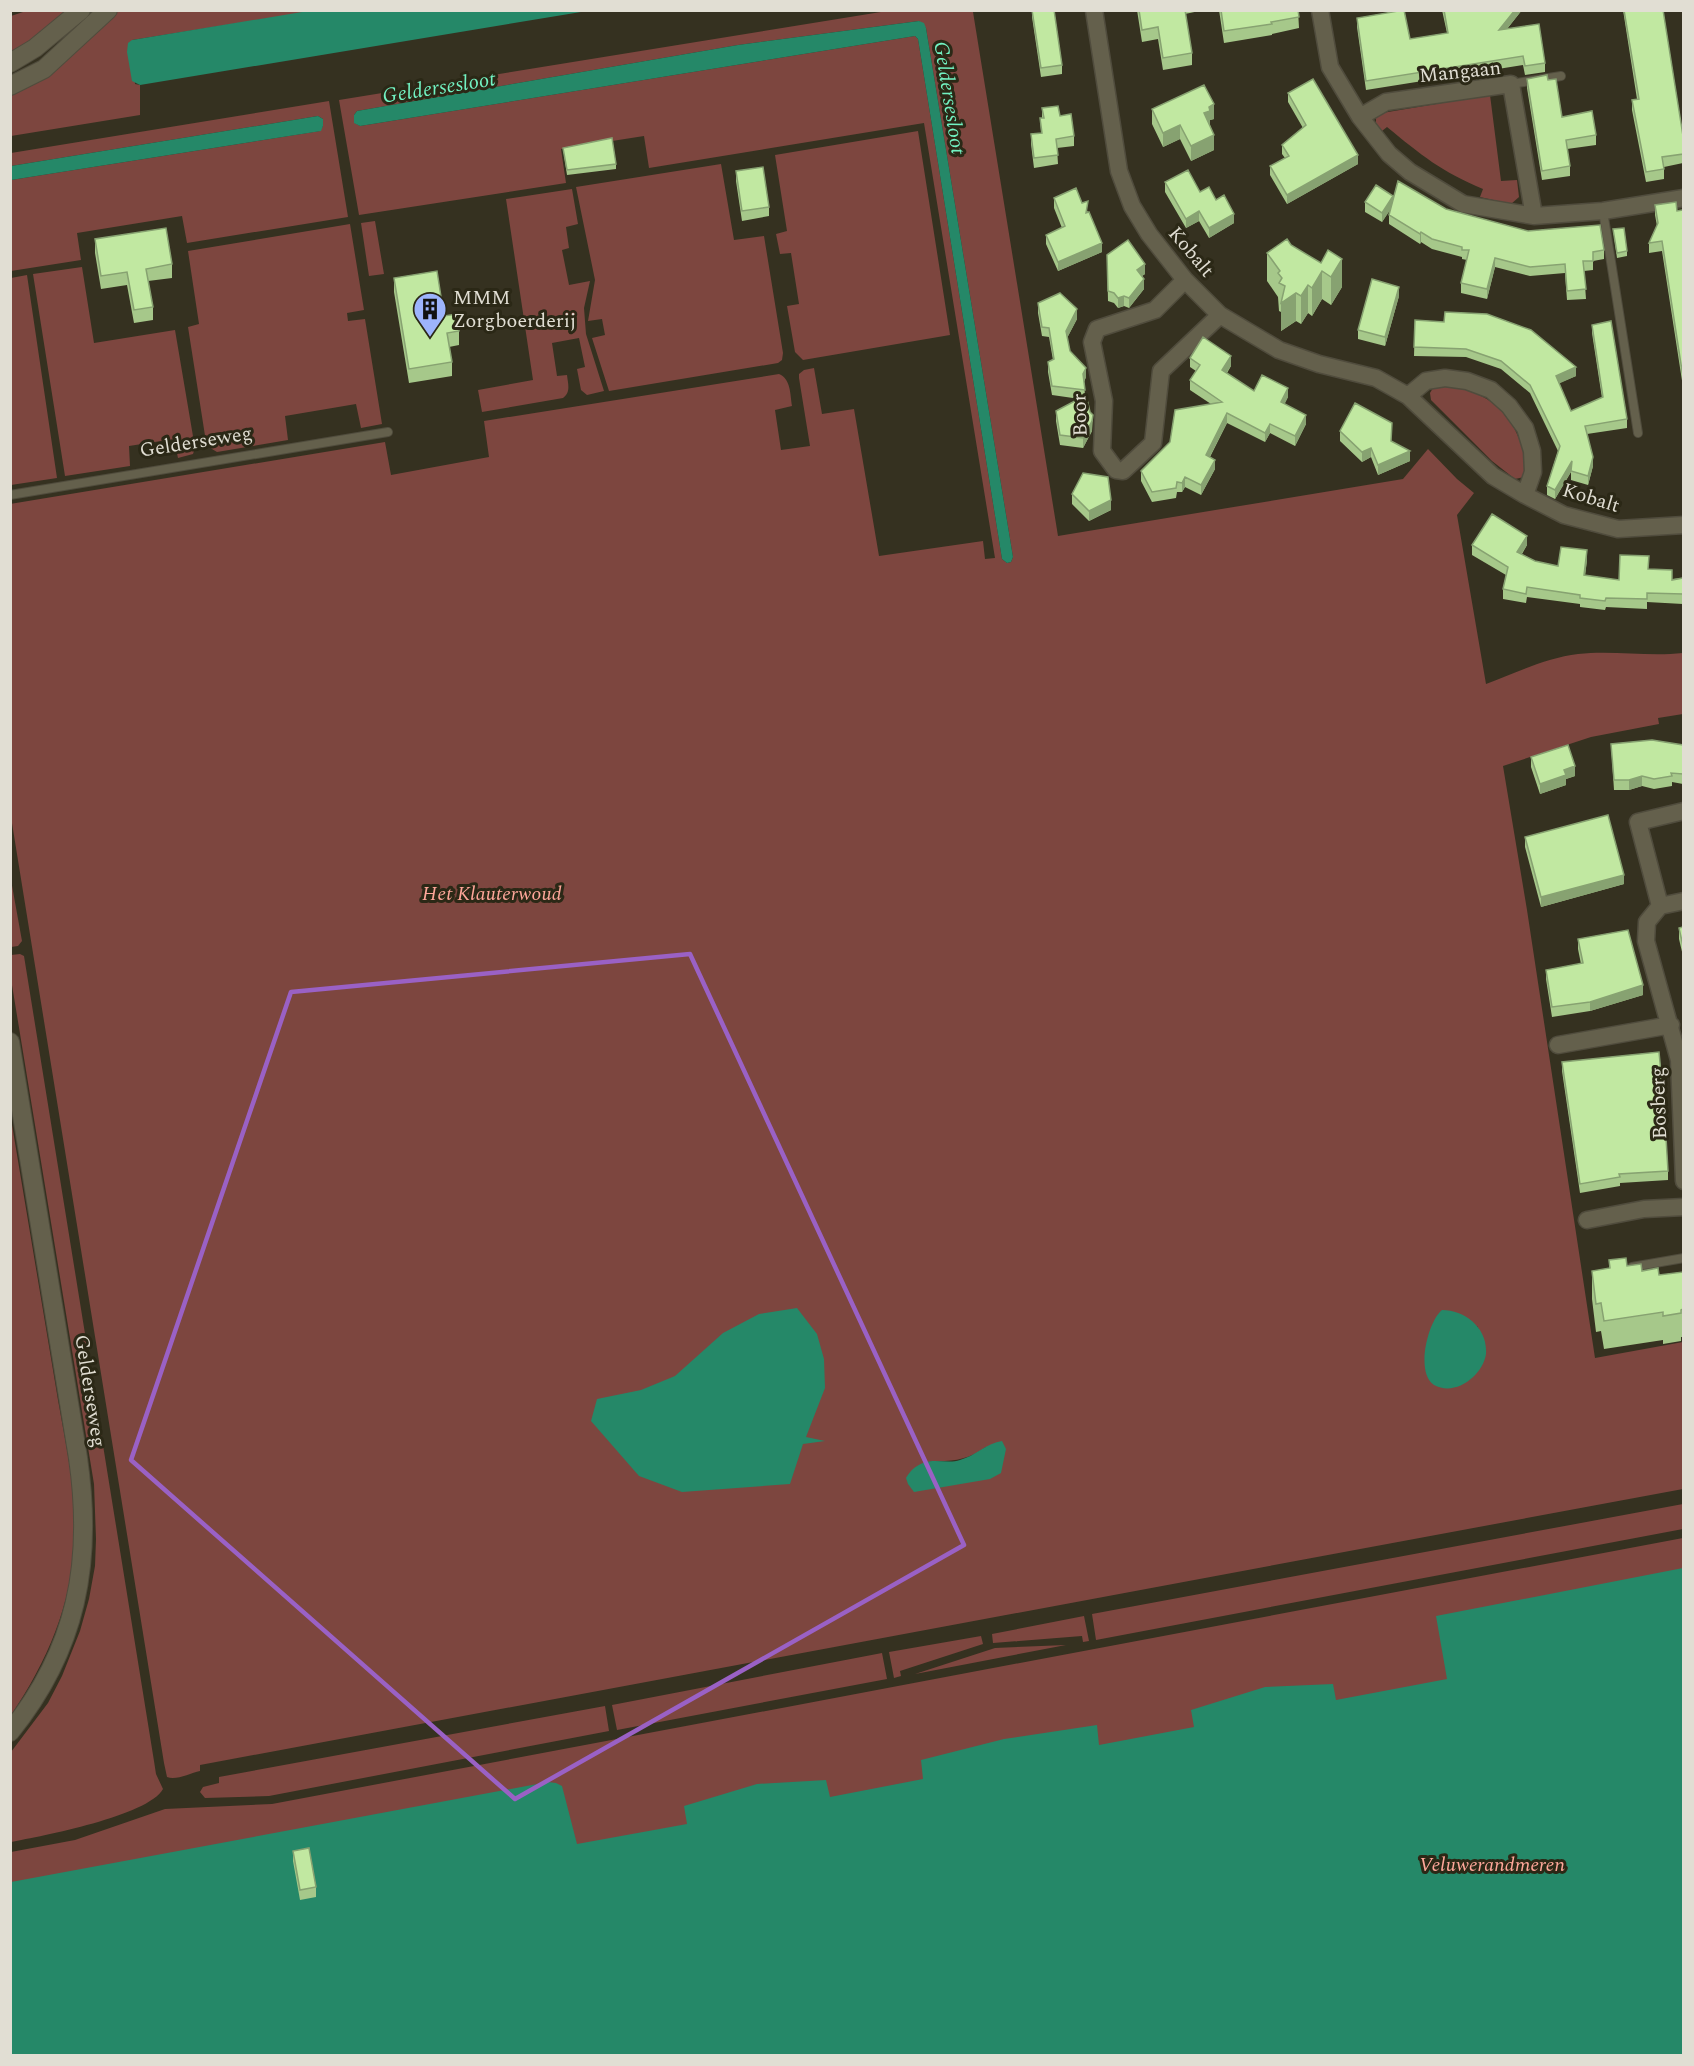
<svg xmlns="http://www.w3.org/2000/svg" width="1694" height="2066" viewBox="0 0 1694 2066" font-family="Spectral,serif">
<rect width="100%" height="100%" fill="#353120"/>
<path fill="#7d463f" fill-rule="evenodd" d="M 964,10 L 965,12 L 973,12 L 1058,536 L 1403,479 L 1428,449 L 1457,479 L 1474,493 L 1457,515 L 1486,684 C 1515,673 1546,658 1578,654 C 1613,650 1648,657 1683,653 L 1683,714 L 1658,718 L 1659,724 L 1591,737 L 1503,766 L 1527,910 L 1595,1358 L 1683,1342 L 1683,1489 L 200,1765 L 200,1771 C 190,1773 176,1781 167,1777 L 164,1763 L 11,817 L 10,504 L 385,442 L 391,475 L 489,457 L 484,421 L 779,374 C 791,379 790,394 792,406 L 775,410 L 781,450 L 810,446 L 799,378 L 799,374 L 804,370 L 814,368 L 822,414 L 854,409 L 879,556 L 983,541 L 985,559 L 995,558 L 924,123 L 649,168 L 644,136 L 561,149 L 566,183 L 359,215 L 339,100 L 887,11 ZM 919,21 L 926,28 L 1013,557 L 1011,562 L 1007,563 L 1002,559 L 918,39 L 915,36 L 360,126 L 355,123 L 354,115 L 357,111 L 738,45 ZM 1477,1326 C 1489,1349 1488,1362 1469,1380 ZM 986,1447 L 990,1479 L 930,1461 C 951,1462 968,1460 986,1447 Z
M 26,11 L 70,11 L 11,56 L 11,16 Z
M 116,11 L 314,11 L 132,40 L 135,84 L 140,85 L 140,115 L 11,136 L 11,91 Z
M 1490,95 L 1501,181 L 1517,180 L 1519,197 L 1511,204 L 1480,197 L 1483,189 C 1442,172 1421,155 1387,127 L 1382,131 L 1376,124 L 1376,114 Z
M 329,101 L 348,217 L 187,243 L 182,216 L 77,233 L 81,260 L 11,271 L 11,180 L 320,131 L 323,126 L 323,119 L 318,116 L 11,166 L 11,153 Z
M 918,131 L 950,335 L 803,360 L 795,352 L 787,306 L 799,304 L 791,253 L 780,254 L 776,234 L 787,231 L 775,155 Z
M 721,164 L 734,240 L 764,236 L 783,353 L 782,360 L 778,363 L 609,391 L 592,338 L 605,335 L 602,319 L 588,321 L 595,280 L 576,187 Z
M 572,189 L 578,224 L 566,227 L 569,248 L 562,250 L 569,285 L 590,281 L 584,308 L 586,334 L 604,391 L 587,395 L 581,390 L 577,369 L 585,367 L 579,338 L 552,343 L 557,376 L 567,375 C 568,384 571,392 563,398 L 482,412 L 478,390 L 533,380 L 506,199 Z
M 375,221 L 384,274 L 369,276 L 361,223 Z
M 350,224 L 364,310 L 347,313 L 348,321 L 365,319 L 382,424 L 361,428 L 356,404 L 285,416 L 288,440 L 217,452 L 212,449 L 206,442 L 188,327 L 199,324 L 188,251 Z
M 82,267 L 94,343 L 175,330 L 195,448 L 193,454 L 178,458 L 174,439 L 129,446 L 130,466 L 65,476 L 33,274 Z
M 27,275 L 57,478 L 11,485 L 11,278 Z
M 1448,386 C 1483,392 1507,406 1520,441 C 1525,454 1529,464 1524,477 L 1515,479 L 1492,461 L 1431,400 L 1430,393 L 1433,388 Z
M 11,880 L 22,941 L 18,946 L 11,947 Z
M 20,954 L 24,956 L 154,1761 L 156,1774 L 163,1789 C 148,1816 42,1836 11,1842 L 11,1752 L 48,1703 L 62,1676 L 80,1631 L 89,1599 L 95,1566 L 96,1539 L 94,1484 L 11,979 L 11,955 Z
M 10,1113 C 25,1203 40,1292 55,1382 C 63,1433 77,1487 75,1539 C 72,1604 47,1662 11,1715 Z
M 1683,1504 L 1683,1529 L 1096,1640 L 1092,1614 Z
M 1683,1538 L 1683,2055 L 11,2056 L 11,1852 L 75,1840 L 165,1809 L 272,1804 Z
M 1084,1616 L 1089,1641 L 1083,1642 L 1082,1636 L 993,1643 L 992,1634 Z
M 981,1636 L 983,1644 L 900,1671 L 901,1676 L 894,1678 L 889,1652 Z
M 1066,1645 L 915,1674 L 995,1648 Z
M 882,1653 L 887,1679 L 617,1730 L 612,1705 Z
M 605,1706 L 609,1731 L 269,1796 L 205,1798 L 200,1792 L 203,1787 L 219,1783 L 219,1777 Z"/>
<path fill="#258868" d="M 314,10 L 587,10 L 587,11 L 140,85 L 132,81 L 127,52 L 128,43 L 132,40 Z
M 919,21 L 924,23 L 926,28 L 1013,557 L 1011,562 L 1007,563 L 1002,559 L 918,39 L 915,36 L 360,126 L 354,123 L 354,115 L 357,111 L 738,45 Z
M 318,116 L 323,119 L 323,126 L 321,131 L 11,180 L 11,166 Z
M 797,1308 L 817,1334 L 824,1359 L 825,1388 L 806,1437 L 825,1441 L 803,1444 L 790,1484 L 682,1492 L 639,1476 L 591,1421 L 597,1399 L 641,1390 L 675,1376 L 723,1333 L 759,1314 Z
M 1442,1310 C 1465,1310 1488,1328 1486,1354 C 1483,1375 1456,1397 1434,1385 C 1415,1373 1428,1321 1442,1310 Z
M 1002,1441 L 1006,1449 L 1001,1473 L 990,1479 L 914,1492 L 908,1484 L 906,1478 C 910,1471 915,1466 923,1463 C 935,1458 948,1464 960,1460 C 975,1456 987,1443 1002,1441 Z
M 1683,1568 L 1683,2055 L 11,2056 L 11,1882 L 548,1782 L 556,1783 L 562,1786 L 577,1844 L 687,1824 L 684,1806 L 757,1784 L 826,1780 L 830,1797 L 923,1779 L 921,1760 L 1004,1739 L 1097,1725 L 1099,1745 L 1194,1727 L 1191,1710 L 1265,1687 L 1333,1684 L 1336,1700 L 1447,1679 L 1436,1616 Z"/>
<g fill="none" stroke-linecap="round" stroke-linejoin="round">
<g stroke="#504c3d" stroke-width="10">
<path id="service" d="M 1511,84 L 1561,76
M 1603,211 L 1638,433
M 10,495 L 388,432
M 1632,1267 L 1684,1258"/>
</g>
<g stroke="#504c3d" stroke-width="19">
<path id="minor" d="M 1094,10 L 1119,171 L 1132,206 L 1149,234 L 1185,280 L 1220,315 L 1279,350 L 1319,364 L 1376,378 L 1408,396 L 1493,476 L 1525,495 L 1564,515 L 1618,529 L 1684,525
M 1320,10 L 1330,67 L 1360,117 L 1389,154 L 1410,172 L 1463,204 L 1534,216 L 1603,211 L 1684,198
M 1360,117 L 1386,102 L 1511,84 L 1534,216
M 1185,280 L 1155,310 L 1097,329 L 1092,342 L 1104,401 L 1102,451 L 1116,470 L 1123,471 L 1153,443 L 1161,371 L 1220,315
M 1408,396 L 1426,381 L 1445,378 L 1467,381 L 1491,390 L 1509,406 L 1525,428 L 1532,451 L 1533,472 L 1525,495
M 1684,901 L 1660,906 L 1647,922 L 1646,941 L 1679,1060 L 1684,1181
M 1660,906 L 1638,822 L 1684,811
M 1558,1045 L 1671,1025
M 1587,1220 L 1644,1209 L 1684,1207"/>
</g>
<g stroke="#504c3d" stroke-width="20">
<path id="tertiary" d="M 10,63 L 35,48 L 81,10
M 10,86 L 44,69 L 108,10
M 10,1042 L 78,1458 C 93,1562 77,1649 10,1732"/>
</g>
<use href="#service" stroke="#64604c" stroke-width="8"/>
<use href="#minor" stroke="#64604c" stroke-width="16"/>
<use href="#tertiary" stroke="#64604c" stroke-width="18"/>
</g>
<path fill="#a6c88a" d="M 1032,10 L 1054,10 L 1062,65 L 1062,74 L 1041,77 L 1032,17 Z
M 1137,10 L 1204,10 L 1185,14 L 1192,53 L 1192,65 L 1163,70 L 1158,39 L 1142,42 Z
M 1219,10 L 1298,10 L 1299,28 L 1272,34 L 1272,35 L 1224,43 Z
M 1442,10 L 1522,10 L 1507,29 L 1545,63 L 1545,72 L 1525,75 L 1523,65 L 1366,90 L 1357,27 L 1357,18 L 1410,39 L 1447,33 Z
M 1623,10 L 1663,10 L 1683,136 L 1683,163 L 1664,167 L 1664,179 L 1646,182 L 1632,110 L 1632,100 L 1637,99 Z
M 1527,79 L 1548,80 L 1562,117 L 1596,135 L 1596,145 L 1567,149 L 1570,166 L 1570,176 L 1542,180 L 1527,88 Z
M 1288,93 L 1358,164 L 1287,204 L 1270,175 L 1270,166 L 1285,158 L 1282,154 L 1282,145 L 1303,128 L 1288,102 Z
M 1042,108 L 1060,116 L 1074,136 L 1074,146 L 1057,148 L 1058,164 L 1034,168 L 1031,144 L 1031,134 L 1041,133 L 1040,118 L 1042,118 Z
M 1152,109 L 1214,119 L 1210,120 L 1210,125 L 1214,150 L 1191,161 L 1180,139 L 1163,147 L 1152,124 Z
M 563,148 L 616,164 L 616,169 L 567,175 Z
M 736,171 L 769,207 L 769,216 L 742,221 L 736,181 Z
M 1165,182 L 1200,192 L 1216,200 L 1234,223 L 1209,238 L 1199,221 L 1186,228 L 1165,192 Z
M 1054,198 L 1082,203 L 1088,212 L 1102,252 L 1058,271 L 1046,244 L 1046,235 L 1062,228 L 1054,208 Z
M 1365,202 L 1393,202 L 1446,209 L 1528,231 L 1604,250 L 1604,259 L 1593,261 L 1593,270 L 1584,271 L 1586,299 L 1567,300 L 1565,273 L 1530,276 L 1495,267 L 1487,299 L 1461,293 L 1461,283 L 1467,260 L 1462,259 L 1462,257 L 1432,249 L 1421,242 L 1420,244 L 1389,224 L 1389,215 L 1391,208 L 1382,222 L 1365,212 Z
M 1655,205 L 1677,211 L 1683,210 L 1683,387 L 1662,251 L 1649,253 L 1649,243 L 1657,226 L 1655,215 Z
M 1613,229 L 1627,251 L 1627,256 L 1617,258 Z
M 95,239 L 172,264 L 172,278 L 148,281 L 153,307 L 153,320 L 134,323 L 127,285 L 101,289 L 95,253 Z
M 1291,245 L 1321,263 L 1342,287 L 1331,305 L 1322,299 L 1312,316 L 1308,313 L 1301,324 L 1296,321 L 1281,331 L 1281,312 L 1279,311 L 1278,297 L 1267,281 L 1267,253 Z
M 1107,255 L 1145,274 L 1142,276 L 1144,289 L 1129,308 L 1124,306 L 1118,308 L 1114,303 L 1108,301 Z
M 394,278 L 444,316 L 459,331 L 459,345 L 449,347 L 452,362 L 452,376 L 409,383 L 394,292 Z
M 1399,296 L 1385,346 L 1358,339 L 1358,330 Z
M 1038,303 L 1077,319 L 1067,338 L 1070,351 L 1086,377 L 1084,382 L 1085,396 L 1090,412 L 1093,415 L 1092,431 L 1083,448 L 1060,445 L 1056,421 L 1056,411 L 1080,399 L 1052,395 L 1048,372 L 1048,362 L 1053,360 L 1049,337 L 1042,336 L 1038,313 Z
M 1415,320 L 1576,376 L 1559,383 L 1571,411 L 1602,398 L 1592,333 L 1592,325 L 1627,419 L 1627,428 L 1587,434 L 1593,466 L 1588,485 L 1571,480 L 1571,472 L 1555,499 L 1547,495 L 1547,486 L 1558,451 L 1530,393 L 1501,369 L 1466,357 L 1414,356 Z
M 1190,358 L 1231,366 L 1227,373 L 1254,391 L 1288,397 L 1284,404 L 1306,424 L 1295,446 L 1270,433 L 1265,442 L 1227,423 L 1210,457 L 1215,469 L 1201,495 L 1185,487 L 1182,492 L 1177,492 L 1176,498 L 1152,502 L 1141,481 L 1141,471 L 1211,404 L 1190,390 L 1190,380 L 1196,371 L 1190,367 Z
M 1340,431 L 1392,442 L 1410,461 L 1378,475 L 1371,457 L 1362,462 L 1340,441 Z
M 1072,494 L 1111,510 L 1089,521 L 1072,504 Z
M 1472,545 L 1527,545 L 1522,554 L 1535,561 L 1558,566 L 1587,560 L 1585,575 L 1619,580 L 1649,569 L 1672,579 L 1683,578 L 1683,604 L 1647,602 L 1647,609 L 1606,607 L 1605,610 L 1580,607 L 1580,604 L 1527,597 L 1526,603 L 1503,599 L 1503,589 L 1506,575 L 1472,555 Z
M 1611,744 L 1683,745 L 1683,784 L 1672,782 L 1672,786 L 1654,789 L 1642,786 L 1629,790 L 1614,790 Z
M 1531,757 L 1575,776 L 1566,779 L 1566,785 L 1540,794 L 1531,767 Z
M 1525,837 L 1624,884 L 1541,907 L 1525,847 Z
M 1683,917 L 1683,956 L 1679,939 L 1679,928 L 1683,927 Z
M 1578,939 L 1643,995 L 1590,1011 L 1552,1017 L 1546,979 L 1546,970 L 1581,964 L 1578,949 Z
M 1562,1062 L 1668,1171 L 1668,1180 L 1620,1183 L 1620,1186 L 1580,1193 L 1562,1071 Z
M 1609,1260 L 1659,1275 L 1683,1272 L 1683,1337 L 1681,1337 L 1681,1341 L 1663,1344 L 1663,1340 L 1604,1349 L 1601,1331 L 1596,1332 L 1592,1299 L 1592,1271 L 1609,1269 Z
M 293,1851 L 316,1887 L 316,1897 L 300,1900 L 293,1861 Z"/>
<path fill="#87a271" d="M 1515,10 L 1522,10 L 1499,39 L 1499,30 Z
M 1214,104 L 1214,119 L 1210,120 L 1210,125 L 1204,128 L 1204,113 L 1209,107 Z
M 1180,125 L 1180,139 L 1163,147 L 1163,133 Z
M 1214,135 L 1214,150 L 1191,161 L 1191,146 Z
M 1358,155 L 1358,164 L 1287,204 L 1287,195 Z
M 1393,196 L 1393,206 L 1382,222 L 1382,213 Z
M 1199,211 L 1199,221 L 1186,228 L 1186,219 Z
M 1234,214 L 1234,223 L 1209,238 L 1209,228 Z
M 1421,232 L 1421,242 L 1420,244 L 1420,234 Z
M 1102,243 L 1102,252 L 1058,271 L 1058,262 Z
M 1495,258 L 1495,267 L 1487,299 L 1487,289 Z
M 1342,259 L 1342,287 L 1331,305 L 1331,277 Z
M 1145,264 L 1145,274 L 1137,279 L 1137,270 Z
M 1322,271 L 1322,299 L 1312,316 L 1312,288 Z
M 1144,279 L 1144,289 L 1129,308 L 1129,298 Z
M 1308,285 L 1308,313 L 1301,324 L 1301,296 Z
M 1399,287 L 1399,296 L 1385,346 L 1385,337 Z
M 1296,293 L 1296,321 L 1281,331 L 1281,303 Z
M 1124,296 L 1124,306 L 1118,308 L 1118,298 Z
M 1077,309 L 1077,319 L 1066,340 L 1066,331 Z
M 1231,356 L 1231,366 L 1222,379 L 1222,370 Z
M 1576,367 L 1576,376 L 1556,385 L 1556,376 Z
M 1086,368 L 1086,377 L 1083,384 L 1083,374 Z
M 1288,388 L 1288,397 L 1281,412 L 1281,402 Z
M 1227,413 L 1227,423 L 1206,464 L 1206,455 Z
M 1306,415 L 1306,424 L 1295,446 L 1295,436 Z
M 1092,421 L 1092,431 L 1083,448 L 1083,438 Z
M 1270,424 L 1270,433 L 1265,442 L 1265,433 Z
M 1371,448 L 1371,457 L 1362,462 L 1362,452 Z
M 1410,451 L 1410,461 L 1378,475 L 1378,465 Z
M 1593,457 L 1593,466 L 1588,485 L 1588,476 Z
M 1215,460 L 1215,469 L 1201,495 L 1201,485 Z
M 1572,461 L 1572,470 L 1555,499 L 1555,490 Z
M 1185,477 L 1185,487 L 1182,492 L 1182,483 Z
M 1111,500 L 1111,510 L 1089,521 L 1089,511 Z
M 1527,536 L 1527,545 L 1517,561 L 1517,552 Z
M 1587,550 L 1587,560 L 1584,585 L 1584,575 Z
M 1575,766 L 1575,776 L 1566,779 L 1566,785 L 1540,794 L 1540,784 L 1564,770 Z
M 1642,776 L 1642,786 L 1629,790 L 1629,780 Z
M 1624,875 L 1624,884 L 1541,907 L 1541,897 Z
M 1643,985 L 1643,995 L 1590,1011 L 1590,1002 Z"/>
<path fill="#c1e8a1" stroke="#87a271" stroke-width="1.5" d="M 1032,10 L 1054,10 L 1062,65 L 1041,68 Z
M 1139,10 L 1185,10 L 1192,53 L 1163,58 L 1158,27 L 1142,30 Z
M 1221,10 L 1298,10 L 1299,17 L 1271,22 L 1272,24 L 1224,31 Z
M 1404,10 L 1410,39 L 1448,33 L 1444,10 L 1515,10 L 1499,30 L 1539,24 L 1545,63 L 1525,66 L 1523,56 L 1366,81 L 1357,18 Z
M 1624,10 L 1663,10 L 1683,136 L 1683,154 L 1662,157 L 1664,169 L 1646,172 L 1632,100 L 1639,99 Z
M 1547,75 L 1548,80 L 1556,79 L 1562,117 L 1592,111 L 1596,135 L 1566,140 L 1570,166 L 1542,171 L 1527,79 Z
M 1313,79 L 1358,155 L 1287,195 L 1270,166 L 1289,156 L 1282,145 L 1306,125 L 1288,93 Z
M 1204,85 L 1214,104 L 1209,107 L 1210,111 L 1204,113 L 1214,135 L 1191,146 L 1180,125 L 1163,133 L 1152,109 Z
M 1058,106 L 1060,116 L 1071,114 L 1074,136 L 1056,139 L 1058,155 L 1034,158 L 1031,134 L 1042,133 L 1040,118 L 1044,118 L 1042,108 Z
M 612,138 L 616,164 L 567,170 L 563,148 Z
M 763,167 L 769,207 L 742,211 L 736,171 Z
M 1188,170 L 1200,192 L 1209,187 L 1216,200 L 1224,195 L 1234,214 L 1209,228 L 1199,211 L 1186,219 L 1165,182 Z
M 1398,181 L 1446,209 L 1528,231 L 1600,225 L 1604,250 L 1593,252 L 1593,261 L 1583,261 L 1586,289 L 1567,291 L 1565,264 L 1530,267 L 1495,258 L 1487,289 L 1461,283 L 1469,250 L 1462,250 L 1462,247 L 1432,239 L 1421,232 L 1420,234 L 1389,215 Z
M 1376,185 L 1393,196 L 1382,213 L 1365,202 Z
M 1076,188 L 1082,203 L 1088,201 L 1086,213 L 1089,212 L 1102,243 L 1058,262 L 1046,235 L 1065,226 L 1054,198 Z
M 1676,202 L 1677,211 L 1683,210 L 1683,377 L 1662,241 L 1649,243 L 1658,223 L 1655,205 Z
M 166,228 L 172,264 L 146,269 L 153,307 L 134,310 L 127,272 L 101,276 L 95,239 Z
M 1624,228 L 1627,251 L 1617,253 L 1613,229 Z
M 1287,239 L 1291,245 L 1321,263 L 1328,250 L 1342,259 L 1331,277 L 1322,271 L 1312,288 L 1308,285 L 1301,296 L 1296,293 L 1281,303 L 1285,286 L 1279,283 L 1282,278 L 1278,273 L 1280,271 L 1267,253 Z
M 1128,240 L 1145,264 L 1137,270 L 1144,279 L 1129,298 L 1124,296 L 1118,298 L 1114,293 L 1108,291 L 1107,255 Z
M 437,271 L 444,316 L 457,314 L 459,331 L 447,333 L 452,362 L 409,369 L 394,278 Z
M 1372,279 L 1399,287 L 1385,337 L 1358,330 Z
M 1060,293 L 1077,309 L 1066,331 L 1070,351 L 1086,368 L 1083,374 L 1085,390 L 1052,386 L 1048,362 L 1054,359 L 1049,328 L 1042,327 L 1038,303 Z
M 1445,312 L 1487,314 L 1531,330 L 1576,367 L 1556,376 L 1571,411 L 1603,397 L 1592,325 L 1611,321 L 1627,419 L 1585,426 L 1593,457 L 1588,476 L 1571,471 L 1572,461 L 1555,490 L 1547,486 L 1560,446 L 1530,385 L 1501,361 L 1466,349 L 1414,347 L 1415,320 L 1444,322 Z
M 1203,337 L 1231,356 L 1222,370 L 1254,391 L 1262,375 L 1288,388 L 1281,402 L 1306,415 L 1295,436 L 1270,424 L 1265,433 L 1227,413 L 1206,455 L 1215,460 L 1201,485 L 1185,477 L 1182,483 L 1177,482 L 1176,488 L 1152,492 L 1141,471 L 1170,442 L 1175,410 L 1222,402 L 1190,380 L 1200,365 L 1190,358 Z
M 1086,395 L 1090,412 L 1093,415 L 1092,421 L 1083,438 L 1060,435 L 1056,411 Z
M 1355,403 L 1392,423 L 1391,441 L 1410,451 L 1378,465 L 1371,448 L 1362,452 L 1340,431 Z
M 1083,473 L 1108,477 L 1111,500 L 1089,511 L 1072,494 Z
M 1492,514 L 1527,536 L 1517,552 L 1535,561 L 1558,566 L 1561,547 L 1587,550 L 1584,575 L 1619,580 L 1620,555 L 1649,556 L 1648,569 L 1672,570 L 1672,580 L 1683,578 L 1683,594 L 1647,593 L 1647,599 L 1606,598 L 1605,601 L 1580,598 L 1580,595 L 1527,587 L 1526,594 L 1503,589 L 1508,567 L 1472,545 Z
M 1652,740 L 1683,745 L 1683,774 L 1671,773 L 1672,776 L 1654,779 L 1642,776 L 1629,780 L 1614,780 L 1611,744 Z
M 1568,745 L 1575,766 L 1564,770 L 1566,775 L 1540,784 L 1531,757 Z
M 1608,815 L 1624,875 L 1541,897 L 1525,837 Z
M 1683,927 L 1683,946 L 1679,928 Z
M 1628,930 L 1643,985 L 1590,1002 L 1552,1007 L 1546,970 L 1583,963 L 1578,939 Z
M 1659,1052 L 1664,1104 L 1668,1171 L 1619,1174 L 1620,1177 L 1580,1184 L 1562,1062 Z
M 1626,1258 L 1627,1266 L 1641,1264 L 1642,1271 L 1658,1268 L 1659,1275 L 1683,1272 L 1683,1309 L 1681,1310 L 1681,1313 L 1663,1316 L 1663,1312 L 1604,1321 L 1601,1303 L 1596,1304 L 1592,1271 L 1610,1268 L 1609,1260 Z
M 309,1848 L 316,1887 L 300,1890 L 293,1851 Z"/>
<path fill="none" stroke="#9a61c5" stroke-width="4.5" stroke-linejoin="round" d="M 690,954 L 964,1545 L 515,1799 L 131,1460 L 291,992 Z"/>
<defs>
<g id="building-pin" transform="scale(1.725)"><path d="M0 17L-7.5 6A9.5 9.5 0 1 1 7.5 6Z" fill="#9db4fd" stroke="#2b2816"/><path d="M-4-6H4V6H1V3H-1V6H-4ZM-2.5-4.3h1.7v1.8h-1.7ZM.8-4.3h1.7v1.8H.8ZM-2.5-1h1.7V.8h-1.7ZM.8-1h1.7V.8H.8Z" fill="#111"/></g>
</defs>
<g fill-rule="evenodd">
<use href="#building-pin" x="430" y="309"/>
</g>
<g text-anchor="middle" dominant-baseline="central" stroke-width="6" stroke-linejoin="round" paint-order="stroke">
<g font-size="20" fill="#e1ded3" stroke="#2b2816">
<text transform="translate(1460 72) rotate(-6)">Mangaan</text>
<text transform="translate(1191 252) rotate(50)">Kobalt</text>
<text transform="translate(1080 415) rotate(-92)">Boor</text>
<text transform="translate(196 442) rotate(-9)">Gelderseweg</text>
<text transform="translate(1591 498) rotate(17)">Kobalt</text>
<text transform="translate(1659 1103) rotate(-92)">Bosberg</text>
<text transform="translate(90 1391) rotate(81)">Gelderseweg</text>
</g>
<g font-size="20" fill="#e1ded3" stroke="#2b2816" text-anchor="start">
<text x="453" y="298">MMM<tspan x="453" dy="23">Zorgboerderij</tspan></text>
</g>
<g font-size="20" font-style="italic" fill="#ffa79a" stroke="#2b2816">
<text x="492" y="894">Het Klauterwoud</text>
<text x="1492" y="1865">Veluwerandmeren</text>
</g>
<g font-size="21" font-style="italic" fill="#72f2c2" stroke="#2b2816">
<text transform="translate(439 88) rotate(-9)">Geldersesloot</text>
<text transform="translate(949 98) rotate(81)">Geldersesloot</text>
</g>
</g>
<rect width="1694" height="2066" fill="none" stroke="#e1ded3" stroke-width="24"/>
</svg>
